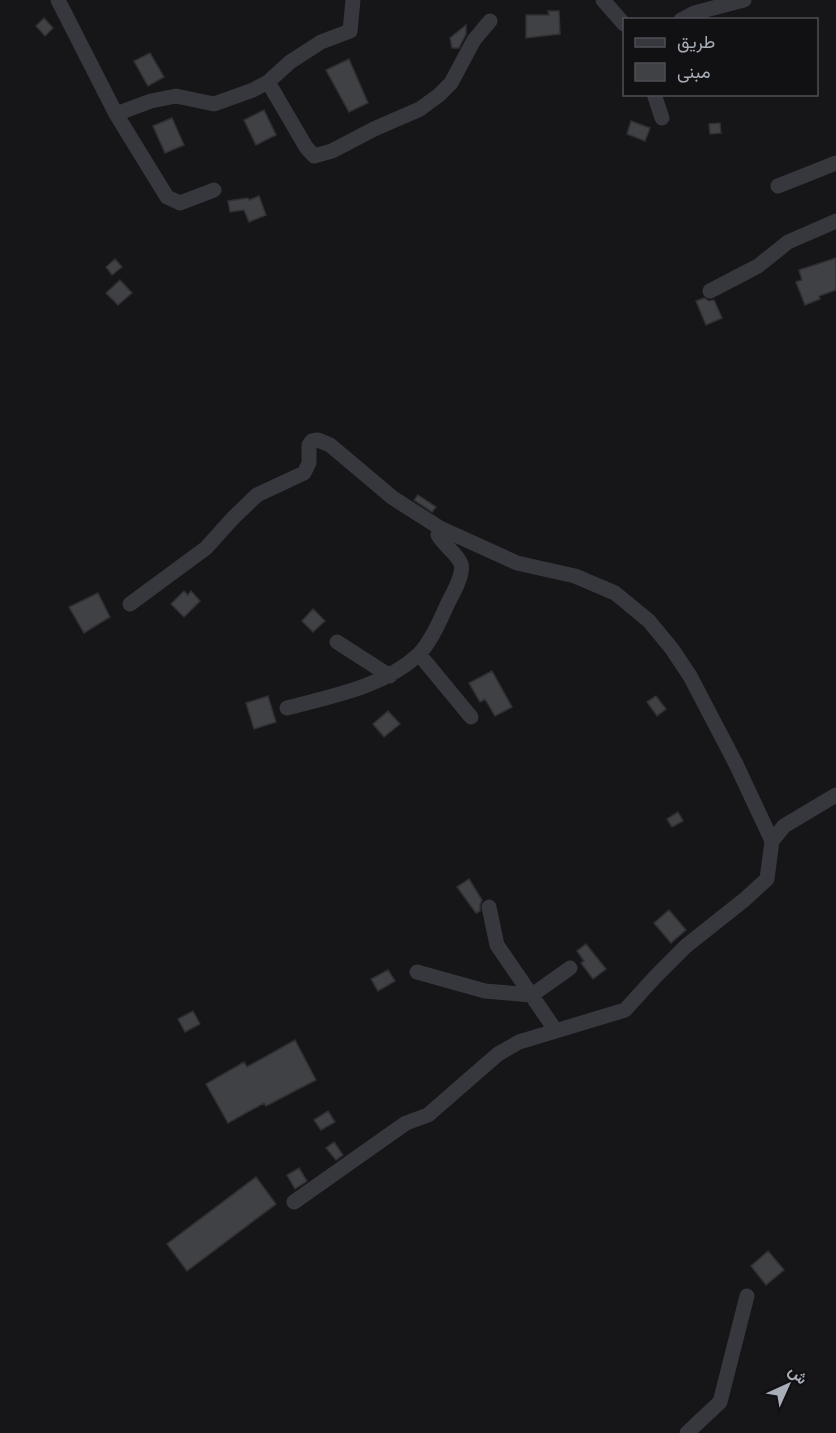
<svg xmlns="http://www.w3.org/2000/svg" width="836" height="1433" viewBox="0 0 836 1433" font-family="Manrope,Vazirmatn,sans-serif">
<rect width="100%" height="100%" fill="#161618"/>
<path fill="#404145" stroke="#303034" stroke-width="1.5" d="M 548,11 L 559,11 L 560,34 L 526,38 L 526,15 L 549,15 Z
M 44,18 L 53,28 L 45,36 L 36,26 Z
M 466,25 L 466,34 L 459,48 L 452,48 L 450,38 Z
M 150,53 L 164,77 L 148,86 L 134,61 Z
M 349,59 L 368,103 L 349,112 L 326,70 Z
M 264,110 L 276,135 L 256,145 L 244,120 Z
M 172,118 L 184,145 L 165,153 L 153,126 Z
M 631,121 L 650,128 L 645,141 L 627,134 Z
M 720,123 L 721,133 L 710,134 L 709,124 Z
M 259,196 L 266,215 L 249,222 L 244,210 L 230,212 L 228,201 L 248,198 L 249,200 Z
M 836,258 L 836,290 L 819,296 L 820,299 L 805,305 L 796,282 L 802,280 L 799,270 Z
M 115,259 L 122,267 L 112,275 L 106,267 Z
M 120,280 L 132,293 L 118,305 L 106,293 Z
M 704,298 L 709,301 L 714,300 L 722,318 L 706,325 L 696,301 Z
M 418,495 L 436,507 L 432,512 L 414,500 Z
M 184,591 L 188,595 L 191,591 L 200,601 L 184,617 L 171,604 Z
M 98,593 L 110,617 L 84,633 L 69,607 Z
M 313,609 L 325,621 L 313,632 L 302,621 Z
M 492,671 L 512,707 L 495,716 L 485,699 L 480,702 L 469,683 Z
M 268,696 L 276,722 L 254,729 L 246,703 Z
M 656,696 L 666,709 L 657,716 L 647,702 Z
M 388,711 L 400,724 L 384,737 L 373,724 Z
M 678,812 L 683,821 L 672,827 L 667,819 Z
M 469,879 L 482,900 L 480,905 L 480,911 L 476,913 L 457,887 Z
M 669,910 L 686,930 L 671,943 L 654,923 Z
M 586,944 L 606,969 L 593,979 L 581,963 L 584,961 L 577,951 Z
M 388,970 L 395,981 L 378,991 L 371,979 Z
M 193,1011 L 200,1024 L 185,1032 L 178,1019 Z
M 295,1040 L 316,1080 L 266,1106 L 264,1103 L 228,1123 L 206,1084 L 244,1062 L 247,1067 Z
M 328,1111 L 335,1122 L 321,1130 L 314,1120 Z
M 334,1142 L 343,1155 L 336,1160 L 326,1148 Z
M 299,1168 L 307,1181 L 295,1189 L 287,1175 Z
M 256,1177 L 276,1204 L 187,1271 L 167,1244 Z
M 768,1251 L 784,1270 L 766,1285 L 751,1266 Z"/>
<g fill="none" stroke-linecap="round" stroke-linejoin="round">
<path stroke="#37383d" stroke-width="15" d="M 58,0 L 116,114 L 151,101 L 176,96 L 214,104 L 253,90 L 268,82 L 290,62 L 321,42 L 350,31 L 353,0
M 603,0 L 624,24
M 681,20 L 694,13 L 744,0
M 268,82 L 306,147 L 314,156 L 332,151 L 374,129 L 420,109 L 439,95 L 451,83 L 474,40 L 490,21
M 654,94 L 662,118
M 116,114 L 167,197 L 180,203 L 214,190
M 778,186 L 836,163
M 710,291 L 758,266 L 788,242 L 836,221
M 130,604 L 206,548 L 233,518 L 257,495 L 304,473 L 309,463 L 309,445 L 312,441 L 318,440 L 330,445 L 393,498 L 440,528 L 517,563 L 575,576 L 615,593 L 649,621 L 672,649 L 690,676 L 736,764 L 772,841
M 337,642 L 390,676
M 419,654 L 471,717
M 287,708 C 332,696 383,687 418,655 C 431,642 440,620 448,603 C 453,593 464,575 461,564 C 457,553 444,546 438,535 L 440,528
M 489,907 L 497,945 L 556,1031
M 417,972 L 485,991 L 532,995 L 570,968
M 294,1202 L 406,1123 L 428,1115 L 498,1054 L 519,1042 L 625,1010 L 656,976 L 686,946 L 744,900 L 767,879 L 772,841 L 784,826 L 836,795
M 687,1433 L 720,1402 L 747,1296"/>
</g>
<rect x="623" y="18" width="195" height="78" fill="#111113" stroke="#4d4f55" stroke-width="1.5"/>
<rect x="635" y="38" width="30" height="9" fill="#37383d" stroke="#4d4f55" stroke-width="1.5"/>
<text x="677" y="48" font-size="18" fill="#a8adb8">طريق</text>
<rect x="635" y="63" width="30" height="18" fill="#404145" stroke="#4d4f55" stroke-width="1.5"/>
<text x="677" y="78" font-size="18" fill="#a8adb8">مبنى</text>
<g transform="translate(788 1385) rotate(45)" stroke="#111113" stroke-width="4.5" paint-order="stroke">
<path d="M0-4.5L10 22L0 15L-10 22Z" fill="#a8adb8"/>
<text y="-9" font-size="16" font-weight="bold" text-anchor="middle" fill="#a8adb8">ش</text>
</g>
</svg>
